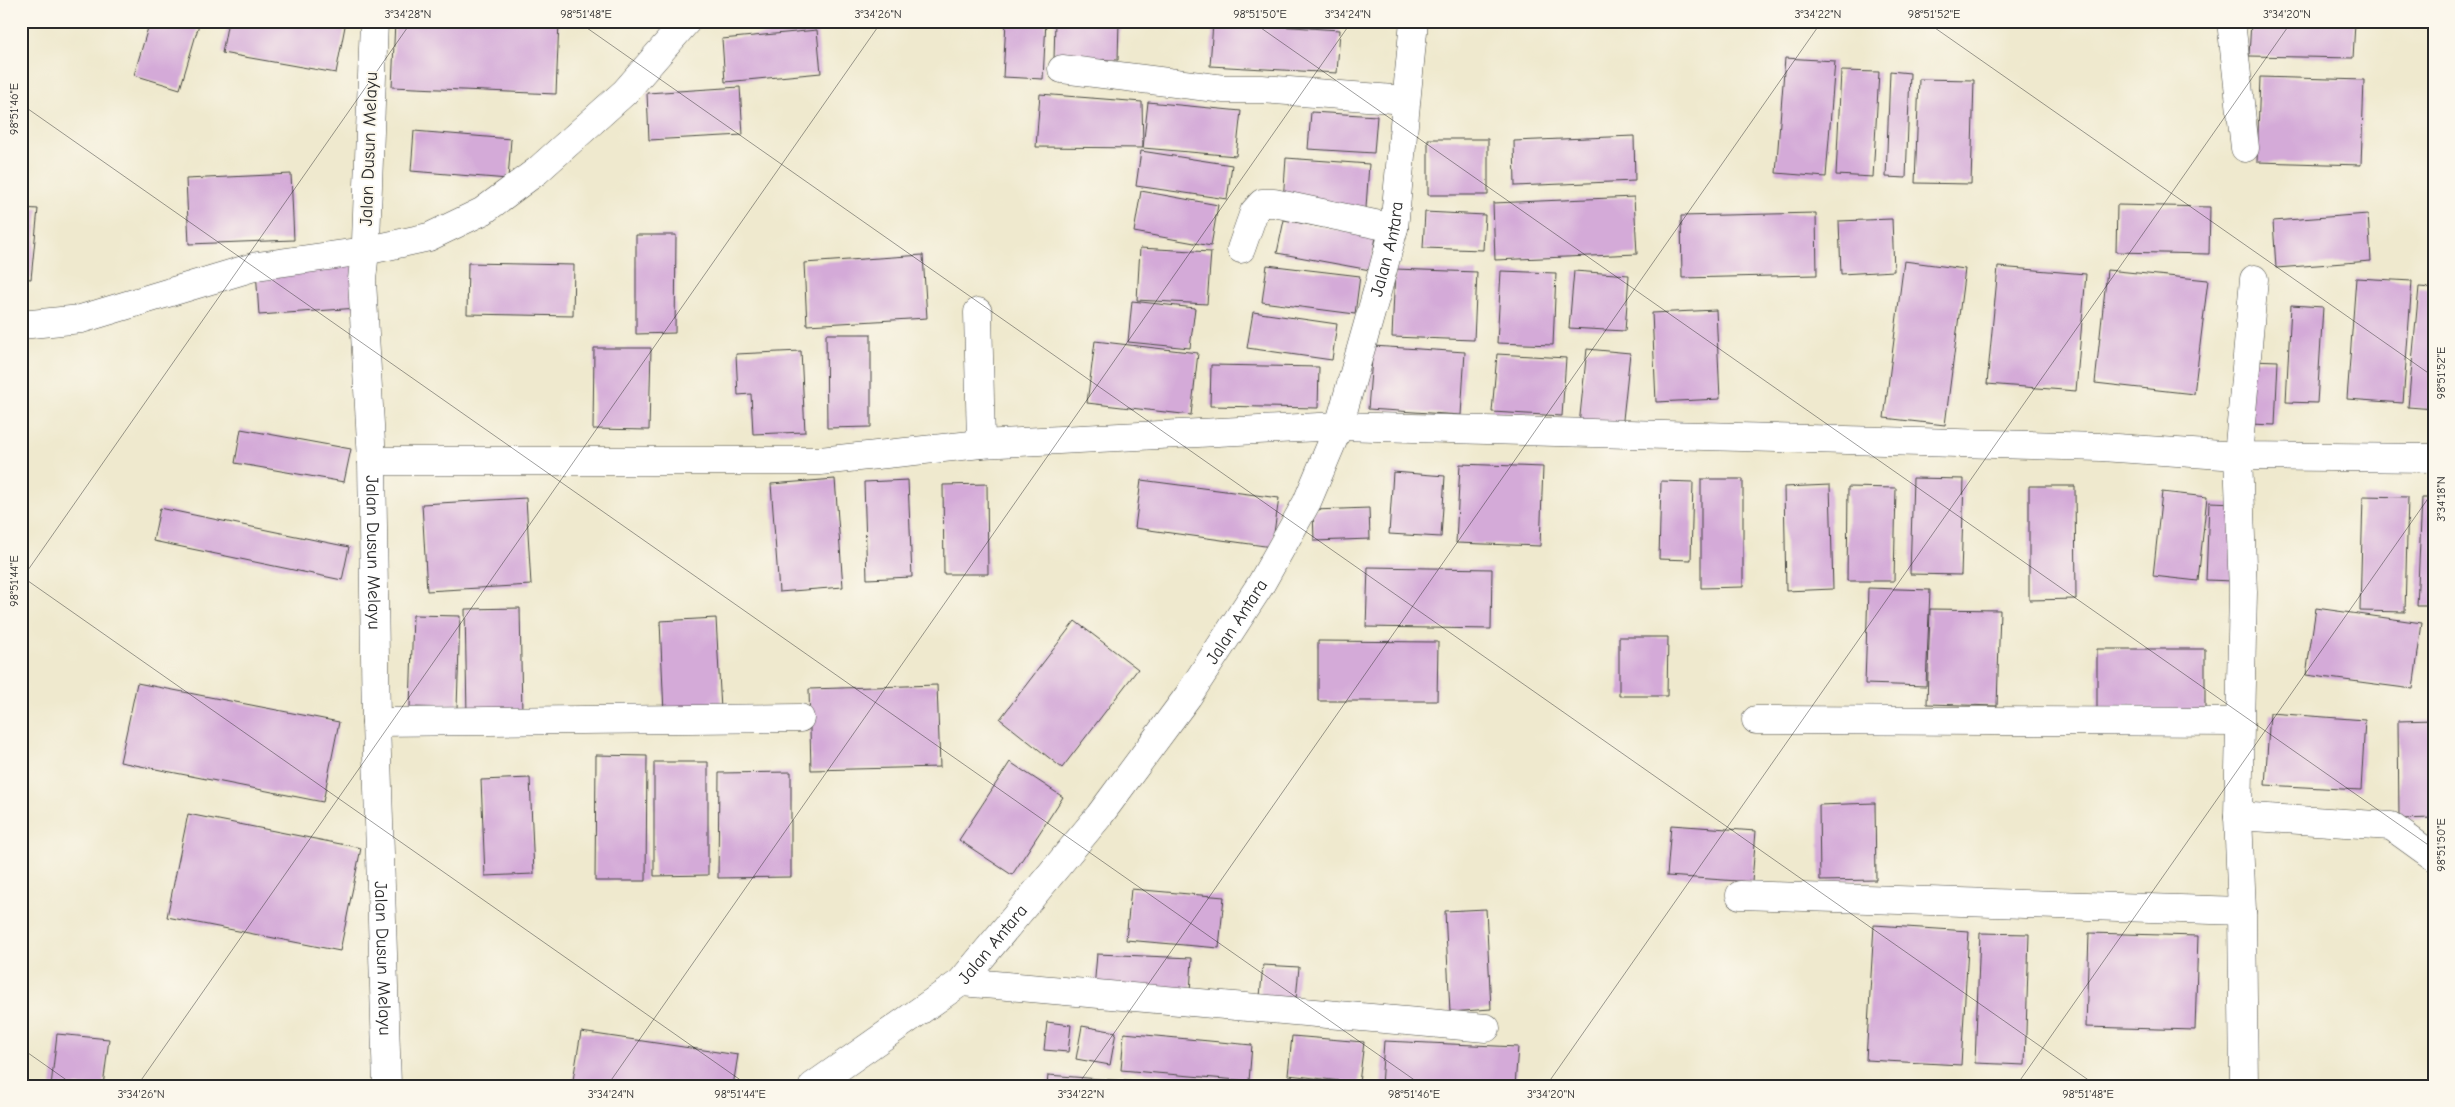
<svg xmlns="http://www.w3.org/2000/svg" width="2455" height="1107" viewBox="0 0 2455 1107" font-family="'Comic Neue',sans-serif">
<rect width="100%" height="100%" fill="#fbf7ec"/>
<filter id="ink" filterUnits="userSpaceOnUse"><feTurbulence type="fractalNoise" baseFrequency=".02" numOctaves="2"/><feDisplacementMap in="SourceGraphic" scale="10" xChannelSelector="R" yChannelSelector="G"/><feConvolveMatrix kernelMatrix="1 2 1 2 8 2 1 2 1" color-interpolation-filters="sRGB"/></filter>
<filter id="wash" filterUnits="userSpaceOnUse"><feTurbulence type="fractalNoise" baseFrequency=".0096" numOctaves="4" result="noise"/><feDisplacementMap in="SourceGraphic" scale="20" xChannelSelector="R" yChannelSelector="G"/><feGaussianBlur stdDeviation="1.12" result="paint"/><feColorMatrix in="noise" values="0 0 0 0 0 0 0 0 0 0 0 0 0 0 0 0 0 1.4 0 .05"/><feComposite in="paint" operator="in"/></filter>
<g filter="url(#wash)">
<rect width="100%" height="100%" fill="#efe9ce"/>
<g id="blocks">
<path fill="#d4aad8" d="M 150,21 L 200,21 L 180,89 L 134,75 Z
M 228,21 L 346,21 L 336,73 L 222,53 Z
M 395,21 L 559,21 L 556,94 L 392,87 Z
M 1006,21 L 1046,21 L 1043,79 L 1003,77 Z
M 1055,21 L 1119,21 L 1118,60 L 1054,59 Z
M 2251,21 L 2355,23 L 2353,58 L 2249,56 Z
M 1213,22 L 1340,30 L 1337,73 L 1210,66 Z
M 817,30 L 821,73 L 725,82 L 722,39 Z
M 1785,58 L 1835,61 L 1826,177 L 1776,173 Z
M 1841,71 L 1879,72 L 1873,177 L 1836,175 Z
M 1890,71 L 1910,73 L 1906,178 L 1886,177 Z
M 2260,77 L 2364,80 L 2361,165 L 2257,162 Z
M 1919,79 L 1974,80 L 1971,184 L 1915,183 Z
M 740,87 L 743,135 L 649,140 L 647,93 Z
M 1040,94 L 1142,102 L 1143,148 L 1148,102 L 1241,111 L 1236,156 L 1143,148 L 1036,147 Z
M 1311,112 L 1377,116 L 1374,153 L 1308,149 Z
M 414,131 L 511,139 L 508,179 L 411,171 Z
M 1634,136 L 1635,181 L 1515,186 L 1514,141 Z
M 1428,139 L 1488,139 L 1488,195 L 1428,195 Z
M 1141,151 L 1232,165 L 1227,199 L 1136,186 Z
M 1286,158 L 1369,164 L 1366,208 L 1283,202 Z
M 291,174 L 294,240 L 189,244 L 186,179 Z
M 1141,191 L 1218,205 L 1211,246 L 1134,232 Z
M 1634,197 L 1637,254 L 1495,260 L 1493,203 Z
M 2117,205 L 2210,207 L 2209,254 L 2116,252 Z
M 21,208 L 38,209 L 31,279 L 21,278 Z
M 1425,212 L 1485,215 L 1483,250 L 1423,248 Z
M 1816,213 L 1817,275 L 1682,278 L 1681,216 Z
M 2368,214 L 2371,261 L 2276,268 L 2273,221 Z
M 1892,219 L 1894,271 L 1841,274 L 1839,221 Z
M 1284,220 L 1376,237 L 1370,270 L 1277,253 Z
M 636,235 L 676,235 L 675,333 L 636,334 Z
M 1140,248 L 1211,252 L 1207,304 L 1137,300 Z
M 923,255 L 927,318 L 807,325 L 804,263 Z
M 1904,261 L 1965,269 L 1945,425 L 1884,418 Z
M 355,263 L 358,308 L 259,315 L 256,270 Z
M 468,263 L 574,265 L 573,316 L 467,314 Z
M 1267,265 L 1360,276 L 1355,314 L 1262,302 Z
M 1998,267 L 2086,274 L 2076,391 L 1987,384 Z
M 1395,269 L 1477,272 L 1474,340 L 1392,337 Z
M 2107,270 L 2208,280 L 2194,394 L 2095,383 Z
M 1501,271 L 1556,273 L 1553,345 L 1497,343 Z
M 1574,271 L 1629,275 L 1625,331 L 1569,328 Z
M 2356,278 L 2412,281 L 2403,403 L 2347,399 Z
M 2419,287 L 2434,288 L 2434,409 L 2408,407 Z
M 1132,301 L 1195,308 L 1190,348 L 1128,342 Z
M 2291,305 L 2323,307 L 2317,403 L 2286,402 Z
M 1716,310 L 1720,399 L 1656,402 L 1652,313 Z
M 1253,312 L 1337,324 L 1332,360 L 1247,348 Z
M 826,334 L 871,334 L 871,427 L 827,428 Z
M 1095,341 L 1198,353 L 1191,415 L 1087,403 Z
M 1373,346 L 1465,352 L 1461,415 L 1368,409 Z
M 594,348 L 651,348 L 649,430 L 593,429 Z
M 1587,349 L 1630,353 L 1622,429 L 1579,425 Z
M 801,351 L 805,432 L 753,434 L 751,394 L 738,395 L 736,354 Z
M 1497,354 L 1566,358 L 1562,416 L 1492,412 Z
M 2251,360 L 2278,361 L 2275,425 L 2249,424 Z
M 1211,365 L 1319,367 L 1318,408 L 1210,406 Z
M 241,429 L 351,449 L 344,482 L 235,463 Z
M 1460,464 L 1543,467 L 1540,546 L 1456,543 Z
M 1393,472 L 1445,476 L 1441,537 L 1389,534 Z
M 1913,478 L 1964,479 L 1961,575 L 1910,574 Z
M 835,479 L 843,587 L 779,592 L 771,484 Z
M 1701,479 L 1743,479 L 1743,587 L 1701,588 Z
M 908,480 L 912,577 L 867,579 L 864,482 Z
M 1141,480 L 1279,498 L 1272,547 L 1135,528 Z
M 1661,481 L 1693,482 L 1691,560 L 1659,559 Z
M 987,484 L 988,574 L 944,574 L 943,485 Z
M 1830,485 L 1833,589 L 1786,591 L 1784,487 Z
M 2029,486 L 2075,486 L 2076,599 L 2029,600 Z
M 1848,487 L 1896,488 L 1894,581 L 1847,581 Z
M 2162,492 L 2207,497 L 2198,581 L 2153,576 Z
M 2363,496 L 2408,497 L 2405,612 L 2360,611 Z
M 526,498 L 531,585 L 427,591 L 422,504 Z
M 2422,498 L 2434,498 L 2434,606 L 2417,606 Z
M 2209,502 L 2237,503 L 2234,581 L 2206,580 Z
M 160,508 L 349,547 L 342,580 L 153,541 Z
M 1369,508 L 1370,539 L 1314,541 L 1313,510 Z
M 1368,567 L 1492,569 L 1491,629 L 1366,627 Z
M 1868,588 L 1930,590 L 1926,686 L 1865,684 Z
M 520,608 L 522,714 L 467,715 L 465,609 Z
M 2316,608 L 2422,623 L 2413,689 L 2306,675 Z
M 1930,609 L 2000,610 L 1997,706 L 1927,704 Z
M 413,615 L 460,616 L 457,708 L 410,707 Z
M 716,618 L 721,710 L 664,714 L 660,621 Z
M 1075,621 L 1138,669 L 1062,768 L 1000,719 Z
M 1619,637 L 1668,637 L 1667,696 L 1619,696 Z
M 1318,641 L 1438,642 L 1437,701 L 1318,701 Z
M 2097,649 L 2205,649 L 2205,713 L 2097,713 Z
M 137,683 L 339,722 L 323,802 L 120,762 Z
M 937,685 L 940,767 L 811,770 L 809,689 Z
M 2270,713 L 2365,720 L 2361,790 L 2265,785 Z
M 2434,720 L 2434,818 L 2399,819 L 2398,721 Z
M 596,755 L 647,756 L 646,881 L 595,881 Z
M 654,762 L 708,762 L 708,875 L 654,876 Z
M 1010,762 L 1063,797 L 1012,875 L 959,840 Z
M 791,772 L 791,877 L 718,878 L 719,773 Z
M 530,778 L 534,874 L 485,876 L 481,780 Z
M 1875,803 L 1876,880 L 1820,881 L 1819,805 Z
M 188,814 L 361,848 L 340,951 L 167,917 Z
M 1671,825 L 1756,831 L 1752,882 L 1667,876 Z
M 1131,889 L 1224,897 L 1219,948 L 1126,940 Z
M 1486,909 L 1491,1009 L 1450,1012 L 1445,911 Z
M 1874,925 L 1969,931 L 1961,1065 L 1866,1060 Z
M 1980,933 L 2029,934 L 2025,1065 L 1975,1063 Z
M 2089,933 L 2198,936 L 2195,1030 L 2086,1027 Z
M 1097,954 L 1192,958 L 1190,994 L 1094,989 Z
M 1263,965 L 1299,967 L 1295,1010 L 1259,1007 Z
M 1047,1022 L 1071,1025 L 1068,1052 L 1044,1050 Z
M 1082,1026 L 1116,1032 L 1110,1065 L 1076,1059 Z
M 581,1032 L 738,1055 L 733,1086 L 572,1086 Z
M 1124,1033 L 1252,1045 L 1249,1081 L 1121,1070 Z
M 57,1034 L 109,1039 L 103,1086 L 51,1086 Z
M 1292,1036 L 1364,1042 L 1359,1083 L 1288,1075 Z
M 1384,1041 L 1518,1047 L 1515,1086 L 1381,1086 Z
M 1048,1075 L 1152,1083 L 1152,1086 L 1047,1086 Z"/>
</g>
</g>
<g filter="url(#ink)">
<use href="#blocks" fill-opacity="0" stroke="#484843" stroke-width="1"/>
<g fill="none" stroke-linecap="round" stroke-linejoin="round">
<g stroke="#484843" stroke-width="29">
<g id="minor">
<path id="s1" d="M 374,21 L 366,241 L 362,280 L 372,461 L 376,722 L 387,1086"/>
<path d="M 2231,21 L 2245,148"/>
<path d="M 1062,69 L 1224,89 L 1262,89 L 1406,100"/>
<path d="M 1241,249 L 1254,212 L 1262,203 L 1274,203 L 1394,228"/>
<path d="M 978,312 L 981,444"/>
<path d="M 21,325 L 81,319 L 257,266 L 365,251 L 429,237 L 483,211 L 537,171 L 625,92 L 687,21"/>
<path d="M 372,461 L 820,461 L 981,444 L 1339,426 L 2101,447 L 2238,456 L 2434,458"/>
<path d="M 1756,720 L 2239,722"/>
<path d="M 376,722 L 800,718"/>
<path d="M 2238,816 L 2391,826 L 2434,857"/>
<path d="M 1740,895 L 2242,911"/>
<path d="M 961,982 L 1486,1028"/>
<path id="s2" d="M 813,1086 L 961,982 L 1099,816 L 1188,696 L 1261,584 L 1307,502 L 1339,426 L 1378,288 L 1394,228 L 1414,21"/>
<path d="M 2244,1086 L 2242,911 L 2238,816 L 2243,592 L 2238,456 L 2254,279"/>
</g>
</g>
<use href="#minor" stroke="#fff" stroke-width="28"/>
</g>
</g>
<path fill="none" stroke="#2b2b2b" stroke-width="1" stroke-opacity="0.45" d="M 577,21 L 2097,1086M 1251,21 L 2434,849M 1925,21 L 2434,377M 21,104 L 1423,1086M 21,576 L 749,1086M 21,580 L 412,21M 21,1048 L 75,1086M 137,1086 L 882,21M 607,1086 L 1352,21M 1077,1086 L 1822,21M 1546,1086 L 2292,21M 2016,1086 L 2434,490"/>
<g text-anchor="middle" dominant-baseline="central" stroke-width="4" stroke-linejoin="round" paint-order="stroke">
<g font-size="18" fill="#2b2b2b" stroke="#fbf7ec">
<text transform="translate(369 149) rotate(-88)">Jalan Dusun Melayu</text>
<text stroke="none"><textPath href="#s2" startOffset="1040">Jalan Antara</textPath></text>
<text stroke="none"><textPath href="#s1" startOffset="532">Jalan Dusun Melayu</textPath></text>
<text stroke="none"><textPath href="#s2" startOffset="635">Jalan Antara</textPath></text>
<text stroke="none"><textPath href="#s2" startOffset="230">Jalan Antara</textPath></text>
<text stroke="none"><textPath href="#s1" startOffset="938">Jalan Dusun Melayu</textPath></text>
</g>
</g>
<rect width="2455" height="1107" fill="none" stroke="#fbf7ec" stroke-width="55"/>
<rect x="28" y="28" width="2400" height="1052" fill="none" stroke="#2b2b2b" stroke-width="2"/>
<g font-size="12" text-anchor="middle" fill="#2b2b2b">
<text x="408" y="18">3°34'28"N</text>
<text x="586" y="18">98°51'48"E</text>
<text x="878" y="18">3°34'26"N</text>
<text x="1260" y="18">98°51'50"E</text>
<text x="1348" y="18">3°34'24"N</text>
<text x="1818" y="18">3°34'22"N</text>
<text x="1934" y="18">98°51'52"E</text>
<text x="2287" y="18">3°34'20"N</text>
<text transform="translate(14 109) rotate(-90)" y="4">98°51'46"E</text>
<text transform="translate(2441 373) rotate(-90)" y="4">98°51'52"E</text>
<text transform="translate(2441 499) rotate(-90)" y="4">3°34'18"N</text>
<text transform="translate(14 581) rotate(-90)" y="4">98°51'44"E</text>
<text transform="translate(2441 845) rotate(-90)" y="4">98°51'50"E</text>
<text x="141" y="1098">3°34'26"N</text>
<text x="611" y="1098">3°34'24"N</text>
<text x="740" y="1098">98°51'44"E</text>
<text x="1081" y="1098">3°34'22"N</text>
<text x="1414" y="1098">98°51'46"E</text>
<text x="1551" y="1098">3°34'20"N</text>
<text x="2088" y="1098">98°51'48"E</text>
</g>
</svg>
